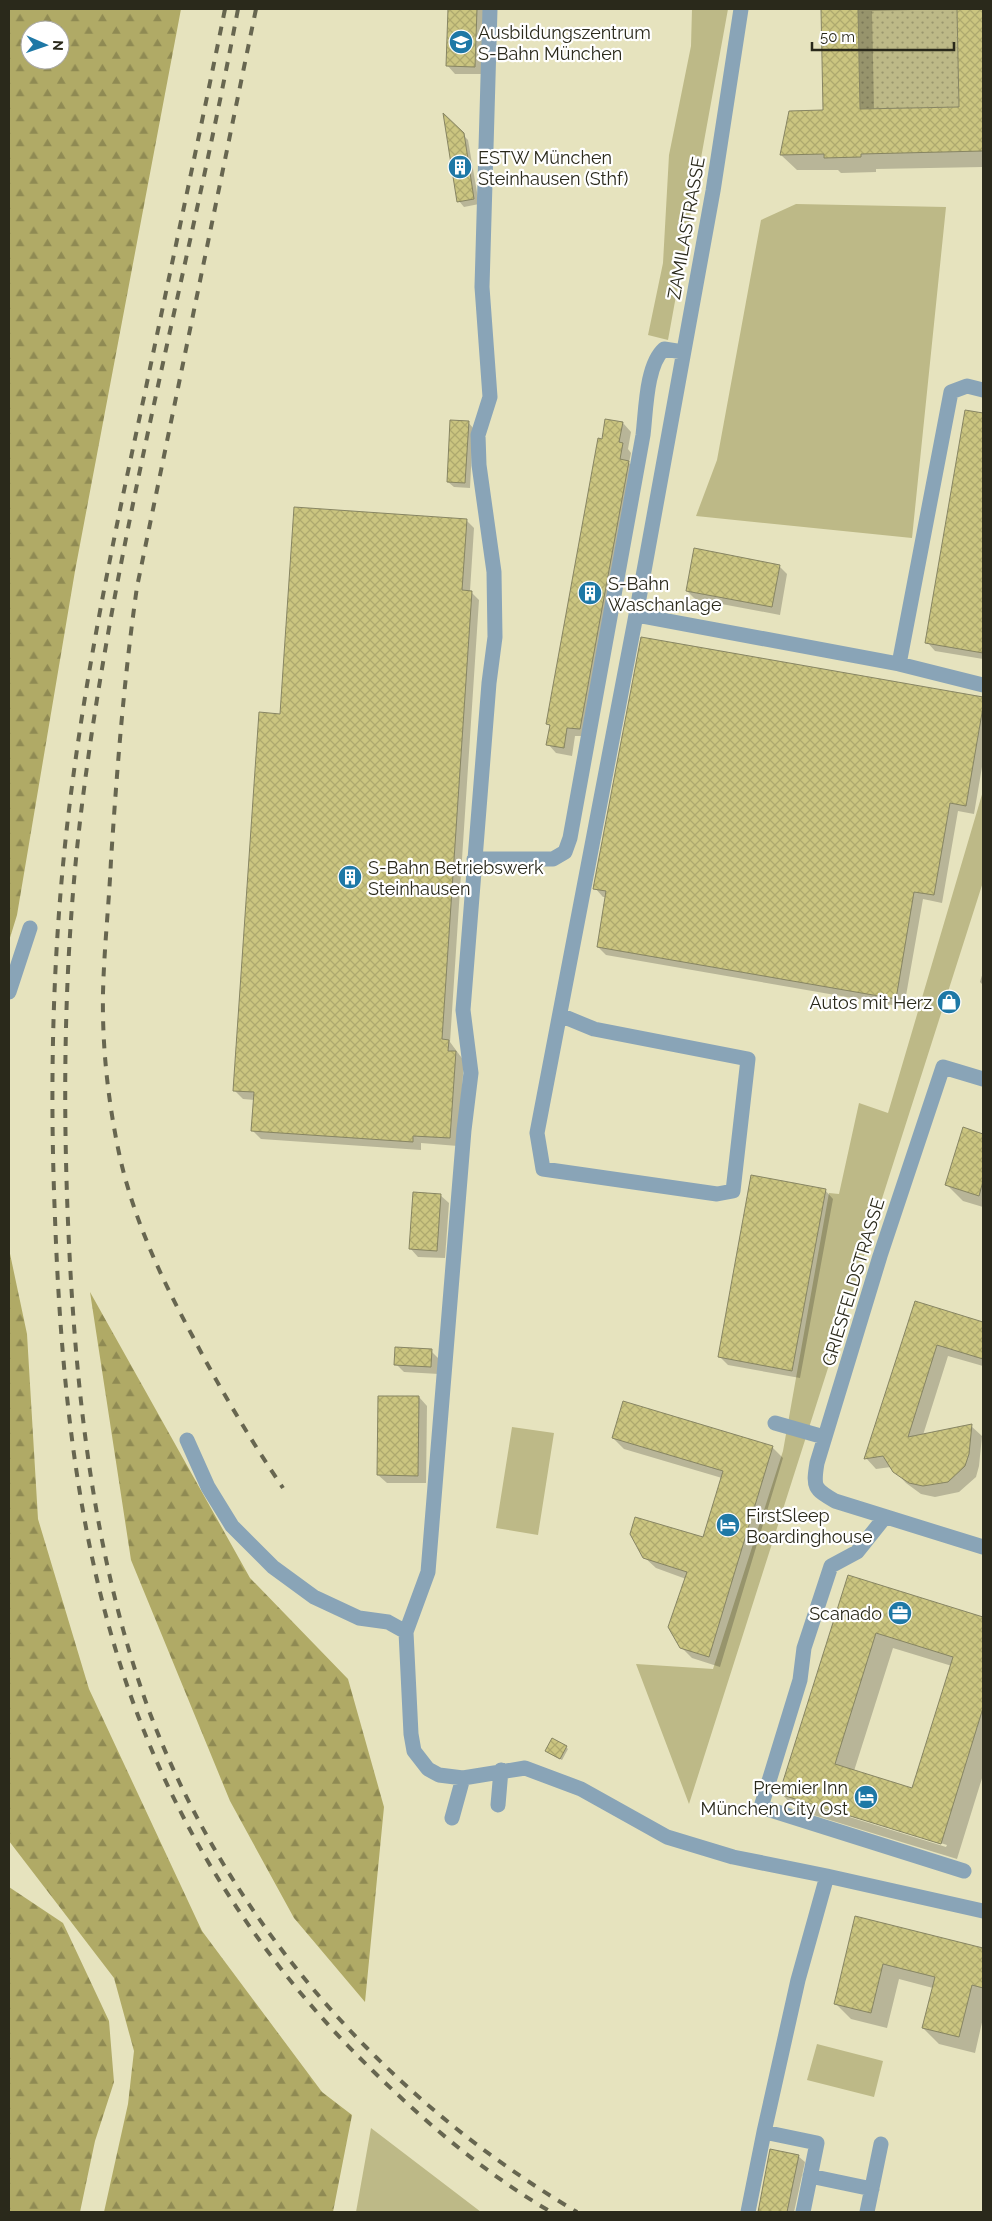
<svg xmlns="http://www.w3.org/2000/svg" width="992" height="2221" viewBox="0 0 992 2221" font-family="Raleway,sans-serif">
<defs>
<pattern id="forest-firs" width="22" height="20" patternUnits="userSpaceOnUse" patternTransform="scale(1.25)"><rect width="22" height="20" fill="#b0aa66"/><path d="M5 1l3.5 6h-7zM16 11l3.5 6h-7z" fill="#8f8a53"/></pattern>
<pattern id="garden-dots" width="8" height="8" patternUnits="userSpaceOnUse" patternTransform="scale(1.25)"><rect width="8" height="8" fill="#bdb987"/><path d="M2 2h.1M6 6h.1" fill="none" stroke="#9a966e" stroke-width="1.8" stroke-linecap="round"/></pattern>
<pattern id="building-cross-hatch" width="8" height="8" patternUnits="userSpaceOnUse" patternTransform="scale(1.25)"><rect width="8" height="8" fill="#cbc580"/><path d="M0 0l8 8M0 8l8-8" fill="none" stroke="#aea96e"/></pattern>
</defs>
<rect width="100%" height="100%" fill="#e6e3be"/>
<path fill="#bdb987" d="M 692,9 L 728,9 L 668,340 L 648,335 L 663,263 L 669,155 L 691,46 Z
M 796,204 L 946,207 L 912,538 L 696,516 L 717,460 L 761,220 Z
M 983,791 L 983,882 L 689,1804 L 636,1664 L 713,1669 L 783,1451 L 829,1193 L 839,1194 L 859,1103 L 888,1113 Z
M 512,1427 L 554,1433 L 538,1535 L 496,1528 Z
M 817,2044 L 883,2061 L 874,2097 L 807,2080 Z
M 371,2128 L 481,2212 L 356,2212 Z"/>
<path fill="url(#forest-firs)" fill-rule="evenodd" d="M 9,9 L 181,9 L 75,571 L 17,915 L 9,941 ZM 30,30 L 60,30 L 60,60 L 30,60 Z
M 9,1249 L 27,1334 L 38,1519 L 89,1689 L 202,1931 L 322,2092 L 352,2115 L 333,2212 L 104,2212 L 128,2104 L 134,2051 L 114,1978 L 9,1841 Z
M 90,1292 L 250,1578 L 348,1679 L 384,1807 L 365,2002 L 294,1918 L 230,1801 L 131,1560 Z
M 9,1887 L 63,1923 L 109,2021 L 114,2082 L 95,2141 L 80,2212 L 9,2212 Z"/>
<path fill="url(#garden-dots)" d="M 858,9 L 957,9 L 959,107 L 860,109 Z"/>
<path fill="#0003" fill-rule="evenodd" d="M 449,9 L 485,9 L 483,74 L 455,74 L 447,65 Z
M 820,9 L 983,9 L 983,167 L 876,169 L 876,172 L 841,173 L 838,170 L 797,170 L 781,155 L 825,111 L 822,12 ZM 958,9 L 960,109 L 874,110 L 872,11 Z
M 445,117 L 468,140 L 479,204 L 464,207 L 459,201 Z
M 966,411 L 983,414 L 983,659 L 935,651 L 927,642 Z
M 468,422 L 473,428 L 470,488 L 454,487 L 448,482 Z
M 623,423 L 631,432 L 628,449 L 631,453 L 629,463 L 637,470 L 588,736 L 575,736 L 572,756 L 556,753 L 548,744 L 551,727 L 548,724 L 603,441 Z
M 466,520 L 474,528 L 470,591 L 479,600 L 450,1042 L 464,1061 L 458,1146 L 421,1143 L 421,1150 L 261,1139 L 253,1131 L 255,1100 L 243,1099 L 235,1091 L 281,715 Z
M 779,566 L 787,574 L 780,615 L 695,599 L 687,591 Z
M 642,638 L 983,698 L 983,761 L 974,814 L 958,811 L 942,903 L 923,899 L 904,1007 L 606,955 L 598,947 L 606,897 L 603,897 L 595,888 Z
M 983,972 L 983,985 L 980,982 Z
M 964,1129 L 983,1135 L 983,1207 L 963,1201 L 947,1185 Z
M 825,1190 L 833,1199 L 800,1378 L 728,1365 L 720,1357 Z
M 440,1195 L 449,1203 L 445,1258 L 418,1257 L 410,1248 Z
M 916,1303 L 983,1323 L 983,1366 L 948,1356 L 923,1435 L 971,1426 L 982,1436 L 979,1466 L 976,1477 L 959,1492 L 935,1497 L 921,1494 L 906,1483 L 891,1467 L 876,1469 L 866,1458 Z
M 431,1351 L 439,1359 L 439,1374 L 404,1372 L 396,1364 Z
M 419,1397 L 427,1406 L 426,1483 L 387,1483 L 378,1475 Z
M 613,1438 L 772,1447 L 783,1458 L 720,1667 L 692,1658 L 681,1647 L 686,1579 L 656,1568 L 644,1557 L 704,1539 L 722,1478 L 624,1449 Z
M 848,1576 L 983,1619 L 983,1775 L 957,1859 L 797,1810 L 781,1793 ZM 893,1648 L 952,1666 L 913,1790 L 854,1771 ZM 798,1798 L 947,1845 L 946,1847 L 798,1801 Z
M 566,1747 L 568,1749 L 562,1760 L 549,1753 Z
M 856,1918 L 983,1949 L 983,2018 L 975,2053 L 939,2044 L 923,2028 L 933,1988 L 899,1979 L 887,2028 L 851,2019 L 835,2003 Z
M 771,2150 L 798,2156 L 805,2162 L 794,2212 L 758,2212 Z"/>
<path fill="url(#building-cross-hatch)" stroke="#878563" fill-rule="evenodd" d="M 448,9 L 477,9 L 475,67 L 446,66 Z
M 821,9 L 858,9 L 860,109 L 959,107 L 957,9 L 983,9 L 983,151 L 861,154 L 861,157 L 824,158 L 824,154 L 780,155 L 789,111 L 823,110 Z
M 443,113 L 464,133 L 474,199 L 457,202 Z
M 965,410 L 983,413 L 983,653 L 925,643 Z
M 605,419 L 623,422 L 619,442 L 623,443 L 620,459 L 629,461 L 580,729 L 567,728 L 564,748 L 546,745 L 550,725 L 546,724 L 598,438 L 602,439 Z
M 450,420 L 469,421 L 465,483 L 447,482 Z
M 294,507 L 467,519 L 462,590 L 472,591 L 442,1039 L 449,1040 L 448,1051 L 456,1051 L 450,1138 L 413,1136 L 413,1142 L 251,1131 L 254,1092 L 233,1091 L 259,712 L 280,714 Z
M 694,548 L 780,565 L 772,607 L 686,591 Z
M 641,637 L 983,697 L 983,707 L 966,806 L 950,803 L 934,895 L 914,892 L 896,999 L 597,947 L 606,891 L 593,889 Z
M 963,1127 L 983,1134 L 983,1181 L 979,1196 L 945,1185 Z
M 751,1175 L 826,1189 L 792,1371 L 718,1357 Z
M 413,1192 L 441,1194 L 437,1251 L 409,1249 Z
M 915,1301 L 983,1322 L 983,1359 L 937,1345 L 908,1437 L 972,1424 L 969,1454 L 965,1466 L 948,1482 L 923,1486 L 909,1483 L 893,1472 L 883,1456 L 864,1459 Z
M 395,1347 L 432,1349 L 431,1367 L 394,1365 Z
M 378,1396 L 419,1396 L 418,1476 L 377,1475 Z
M 623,1401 L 773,1446 L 709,1657 L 680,1648 L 668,1627 L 687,1572 L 643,1558 L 630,1534 L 635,1517 L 703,1537 L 723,1471 L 612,1438 Z
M 848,1575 L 983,1617 L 983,1708 L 941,1844 L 779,1794 ZM 876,1633 L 953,1657 L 912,1788 L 835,1764 Z
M 552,1738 L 567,1746 L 560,1759 L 545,1751 Z
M 855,1916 L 983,1948 L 983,1988 L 972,1985 L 959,2037 L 922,2028 L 935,1977 L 883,1964 L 871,2013 L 834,2004 Z
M 770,2149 L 799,2155 L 787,2212 L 758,2212 Z"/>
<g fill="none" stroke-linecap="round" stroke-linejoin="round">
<path stroke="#89a4b7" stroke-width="15" d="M 490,9 L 482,287 L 490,397 L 478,435 L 479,465 L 494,572 L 495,637 L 489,683 L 463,1010 L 471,1073 L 464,1130 L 428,1572 L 406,1632 L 411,1734 L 414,1751 L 428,1769 L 439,1775 L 463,1778 L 525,1768 L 581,1789 L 667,1837 L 733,1857 L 827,1876 L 983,1911
M 636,615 L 899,664 L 951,392 L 967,386 L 983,390
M 899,664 L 983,685
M 474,859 L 553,859 L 565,852 L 570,838 L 643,435 C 646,411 646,365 664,349 L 683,352
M 9,992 L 30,928
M 560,1015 L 594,1029 L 748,1059 L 733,1191 L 717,1194 L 543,1169 L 537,1133 L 636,615 L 713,191 L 741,9
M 983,1079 L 943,1067 L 880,1256 L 817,1463 C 813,1487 814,1489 835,1501 L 983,1547
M 775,1423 L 824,1437
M 187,1440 L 208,1487 L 232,1526 L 273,1567 L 314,1597 L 359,1618 L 388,1622 L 406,1632
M 885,1517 L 857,1552 L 831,1566 L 804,1648 L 800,1680 L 761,1807 L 964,1871
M 498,1805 L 501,1770
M 452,1818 L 463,1778
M 810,2176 L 872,2189
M 748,2212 L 764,2132
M 803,2212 L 817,2143 L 764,2132 L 798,1980 L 827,1876
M 867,2212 L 881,2144"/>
<path stroke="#676650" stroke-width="4" stroke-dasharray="9 9" stroke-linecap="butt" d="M 225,9 C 199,138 171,267 144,397 C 116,526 89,655 72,786 C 53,929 49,1074 55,1218 C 61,1384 78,1556 137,1713 C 188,1849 269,1970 373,2071 C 427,2124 486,2174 551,2212
M 238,9 C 189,269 118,526 84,789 C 65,933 62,1078 68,1222 C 75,1386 92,1553 148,1708 C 226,1919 384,2098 577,2212
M 256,9 L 137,587 C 124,678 117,769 111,860 C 109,904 104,949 103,993 C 102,1046 108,1101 119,1153 C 133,1218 161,1278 193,1337 C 220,1389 250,1439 283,1488"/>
</g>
<defs>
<g id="university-disc" transform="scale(1.25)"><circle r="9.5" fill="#1e78a6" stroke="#fff"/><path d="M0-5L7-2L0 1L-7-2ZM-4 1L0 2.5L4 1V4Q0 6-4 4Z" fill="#fff"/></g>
<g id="building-disc" transform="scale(1.25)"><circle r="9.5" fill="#1e78a6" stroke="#fff"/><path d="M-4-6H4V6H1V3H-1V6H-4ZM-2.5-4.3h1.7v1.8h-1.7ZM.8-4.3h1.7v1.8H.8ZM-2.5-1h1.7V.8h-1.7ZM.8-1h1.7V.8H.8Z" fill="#fff"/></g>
<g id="shop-disc" transform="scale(1.25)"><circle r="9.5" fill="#1e78a6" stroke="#fff"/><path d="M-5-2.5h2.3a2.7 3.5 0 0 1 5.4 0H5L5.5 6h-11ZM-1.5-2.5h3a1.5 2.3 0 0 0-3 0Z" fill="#fff"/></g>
<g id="hotel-disc" transform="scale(1.25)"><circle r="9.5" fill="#1e78a6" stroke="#fff"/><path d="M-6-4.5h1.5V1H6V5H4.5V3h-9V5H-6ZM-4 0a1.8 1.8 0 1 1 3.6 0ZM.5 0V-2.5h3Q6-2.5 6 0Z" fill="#fff"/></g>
<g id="office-disc" transform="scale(1.25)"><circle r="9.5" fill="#1e78a6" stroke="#fff"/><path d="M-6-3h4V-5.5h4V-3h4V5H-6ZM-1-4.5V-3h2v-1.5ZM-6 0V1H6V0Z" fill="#fff"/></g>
</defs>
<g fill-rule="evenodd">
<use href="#university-disc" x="461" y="42"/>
<use href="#building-disc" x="460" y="167"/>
<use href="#building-disc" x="590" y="593"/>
<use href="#building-disc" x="350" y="877"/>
<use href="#shop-disc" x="949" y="1002"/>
<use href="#hotel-disc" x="728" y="1525"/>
<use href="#office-disc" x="900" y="1613"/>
<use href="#hotel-disc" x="866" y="1797"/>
</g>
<g text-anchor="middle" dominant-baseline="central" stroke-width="4.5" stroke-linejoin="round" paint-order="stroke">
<g font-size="18" fill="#2a291b" stroke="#fff" text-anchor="start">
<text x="478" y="32">Ausbildungszentrum<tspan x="478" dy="21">S-Bahn München</tspan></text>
<text x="478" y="157">ESTW München<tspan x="478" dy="21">Steinhausen (Sthf)</tspan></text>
<text x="608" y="583">S-Bahn<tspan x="608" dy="21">Waschanlage</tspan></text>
<text x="368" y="867">S-Bahn Betriebswerk<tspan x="368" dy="21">Steinhausen</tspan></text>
<text x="932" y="1002" text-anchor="end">Autos mit Herz</text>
<text x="746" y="1515">FirstSleep<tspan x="746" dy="21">Boardinghouse</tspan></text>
<text x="882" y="1613" text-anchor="end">Scanado</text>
<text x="848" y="1787" text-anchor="end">Premier Inn<tspan x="848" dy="21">München City Ost</tspan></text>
</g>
<g font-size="18" fill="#2a291b" stroke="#fff">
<text transform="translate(686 228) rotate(-80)">ZAMILASTRASSE</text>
<text transform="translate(853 1282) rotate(-73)">GRIESFELDSTRASSE</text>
</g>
</g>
<rect width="992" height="2221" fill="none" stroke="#2a291b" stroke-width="20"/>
<g transform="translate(45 45) rotate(92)"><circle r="24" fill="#ffffff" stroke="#aaa9a4"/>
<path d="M0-4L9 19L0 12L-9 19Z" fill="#1e78a6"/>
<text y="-8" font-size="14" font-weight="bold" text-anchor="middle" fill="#2a291b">N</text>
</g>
<path d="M812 42v8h142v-8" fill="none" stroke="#2a291b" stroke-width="2.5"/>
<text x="820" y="42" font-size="15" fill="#2a291b" stroke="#ffffff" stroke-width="4" paint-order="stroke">50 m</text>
</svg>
